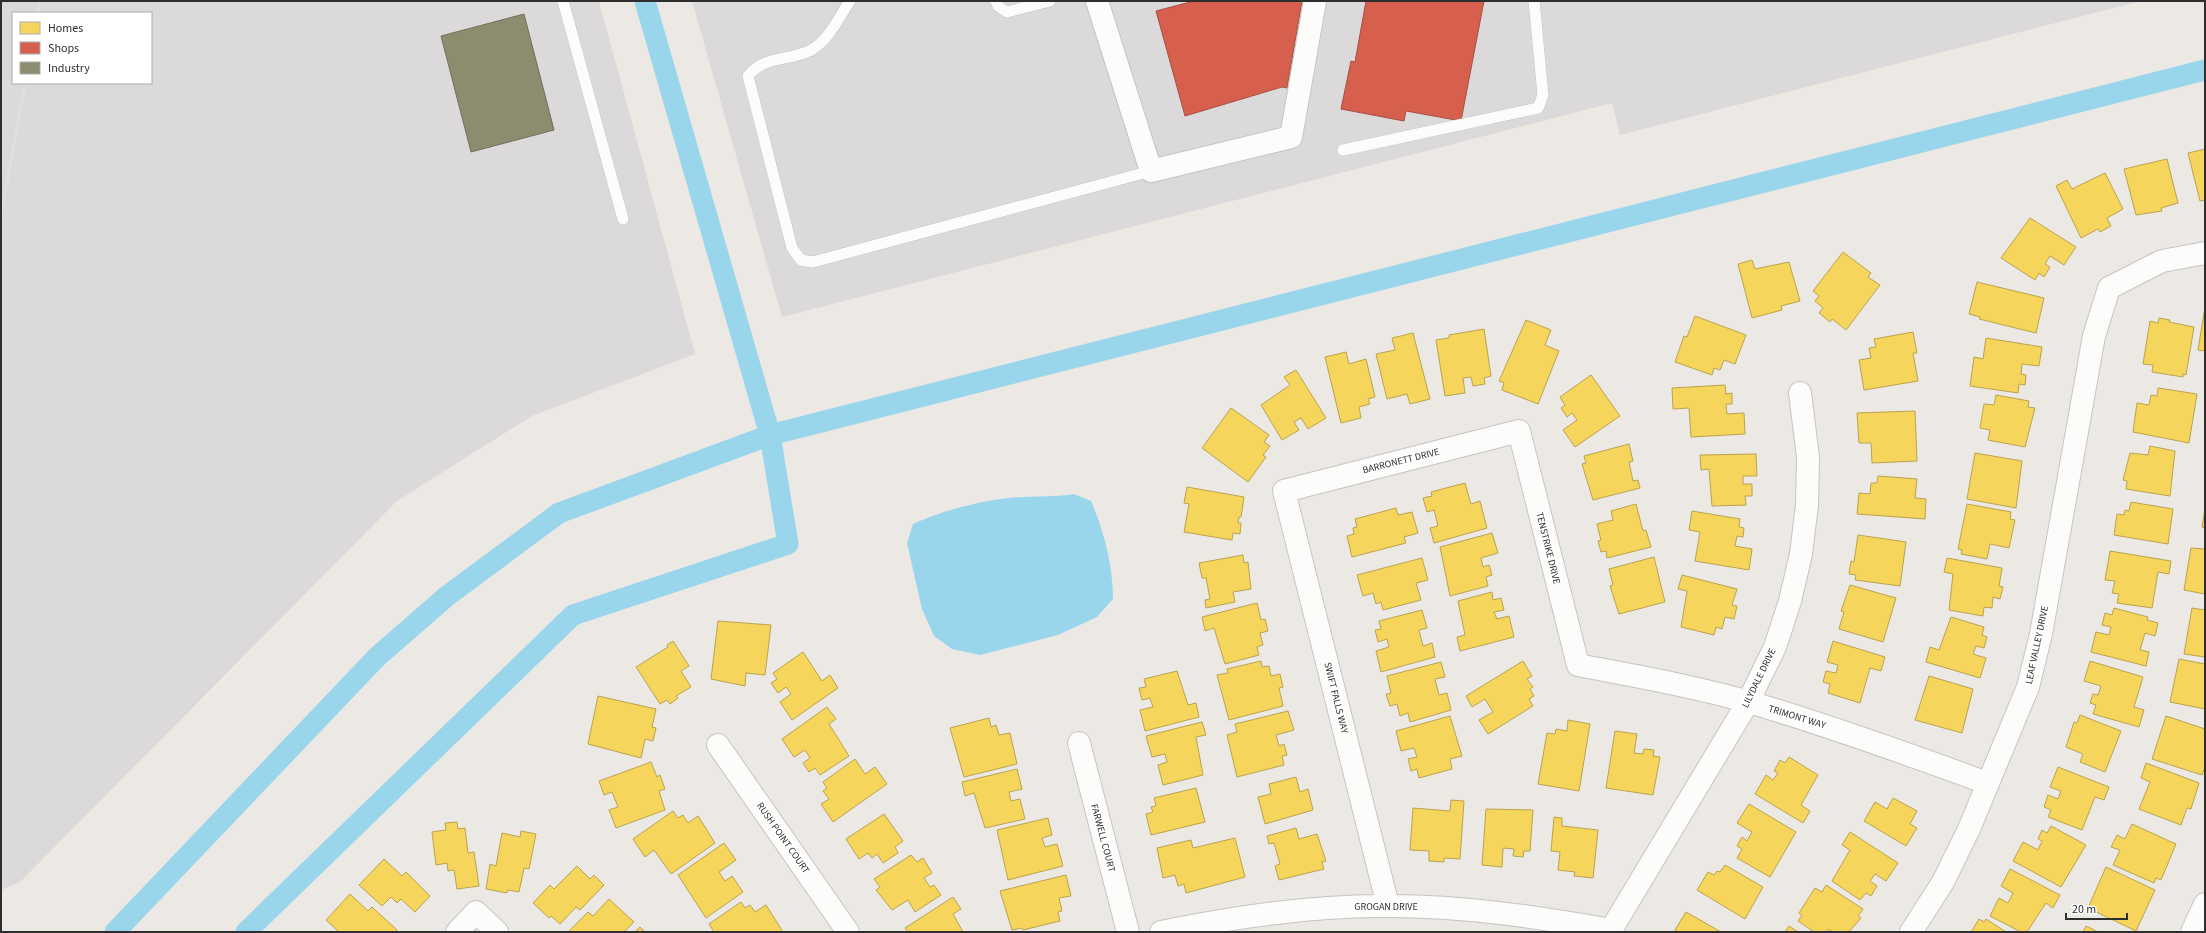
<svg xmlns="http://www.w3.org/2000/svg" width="2206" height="933" viewBox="0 0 2206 933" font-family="'Source Sans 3',sans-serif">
<rect width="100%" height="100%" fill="#ece8e4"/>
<path fill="#dcd9db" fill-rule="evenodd" d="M 1,1 L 599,1 L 695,354 L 532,416 L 397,501 L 20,882 L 1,890 ZM 13,13 L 151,13 L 151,83 L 13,83 Z
M 692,1 L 2141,1 L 1620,135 L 1612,103 L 782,317 Z"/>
<path fill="#99d6ec" d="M 1074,494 L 1091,501 C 1104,531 1113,566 1113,599 L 1097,617 L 1058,635 L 980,655 L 952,649 L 934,636 L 922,609 L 907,543 L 913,524 C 943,510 990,498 1023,497 C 1040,496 1057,497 1074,494 Z"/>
<path fill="#f6d55c" stroke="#baa34e" d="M 2205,149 L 2205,200 L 2200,201 L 2188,153 Z
M 2167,159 L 2178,203 L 2161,208 L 2162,211 L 2136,215 L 2124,169 Z
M 2105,173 L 2123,209 L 2107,218 L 2111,226 L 2100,232 L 2098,229 L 2081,238 L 2056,186 L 2067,180 L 2072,189 Z
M 2030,218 L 2076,247 L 2064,265 L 2050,256 L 2045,264 L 2050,267 L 2044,277 L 2039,273 L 2035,280 L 2001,258 Z
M 1843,252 L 1871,273 L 1868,277 L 1880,285 L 1846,330 L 1832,319 L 1830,322 L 1819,313 L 1823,308 L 1815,301 L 1819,296 L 1813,291 Z
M 1752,260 L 1755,269 L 1789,262 L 1800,301 L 1781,306 L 1782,310 L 1752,318 L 1738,264 Z
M 1977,282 L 2044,298 L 2036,333 L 1979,319 L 1980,317 L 1969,314 Z
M 2205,307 L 2205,351 L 2198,350 Z
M 1695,316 L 1746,335 L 1735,364 L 1724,360 L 1720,370 L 1714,368 L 1712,375 L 1675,362 L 1684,336 L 1687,337 Z
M 2159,318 L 2170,320 L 2169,322 L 2194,327 L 2186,375 L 2183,374 L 2183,377 L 2152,372 L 2153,365 L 2143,364 L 2150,321 L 2158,323 Z
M 1526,320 L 1551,330 L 1545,345 L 1559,351 L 1538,404 L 1502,390 L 1504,383 L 1499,381 Z
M 1484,329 L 1491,376 L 1484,378 L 1485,384 L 1473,386 L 1471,377 L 1463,378 L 1465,393 L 1445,396 L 1436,340 L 1449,338 L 1449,335 Z
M 1913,332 L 1917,353 L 1913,353 L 1918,381 L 1864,390 L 1859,360 L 1871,358 L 1869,348 L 1876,347 L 1874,339 Z
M 1413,333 L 1430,399 L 1410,404 L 1407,394 L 1387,399 L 1376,354 L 1395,350 L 1392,338 Z
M 1986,338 L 2042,347 L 2039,366 L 2022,364 L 2021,374 L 2026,375 L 2025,385 L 2019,384 L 2018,393 L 1970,386 L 1974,357 L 1983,359 Z
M 1346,352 L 1349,364 L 1366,359 L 1375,397 L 1368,399 L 1370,404 L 1359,407 L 1361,418 L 1341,423 L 1325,357 Z
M 1296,370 L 1326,418 L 1308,429 L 1301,418 L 1294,422 L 1299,430 L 1282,440 L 1261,405 L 1290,385 L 1284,377 Z
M 1591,375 L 1620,416 L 1575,447 L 1563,430 L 1577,420 L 1572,413 L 1567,417 L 1561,408 L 1565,405 L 1560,397 Z
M 1725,385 L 1726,394 L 1732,393 L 1732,404 L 1726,404 L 1727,414 L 1744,413 L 1745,434 L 1691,437 L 1689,408 L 1673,409 L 1672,388 Z
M 2158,388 L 2197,394 L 2189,443 L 2133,432 L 2137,403 L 2149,405 L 2151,395 L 2157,396 Z
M 1996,395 L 2029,401 L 2028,407 L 2035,408 L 2025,447 L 1988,440 L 1990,430 L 1980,428 L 1984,404 L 1994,405 Z
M 1231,408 L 1269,435 L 1264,442 L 1270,446 L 1263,455 L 1266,457 L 1248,482 L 1202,448 Z
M 1915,411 L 1917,461 L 1872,463 L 1871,443 L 1859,443 L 1857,413 Z
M 1629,444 L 1633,461 L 1629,462 L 1633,481 L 1638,480 L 1640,488 L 1593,500 L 1582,464 L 1586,463 L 1584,456 Z
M 2150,446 L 2175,451 L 2170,496 L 2126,489 L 2127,481 L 2123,480 L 2130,453 L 2148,455 Z
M 1975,453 L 2022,461 L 2016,508 L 1967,499 Z
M 1756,454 L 1757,476 L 1743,476 L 1743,484 L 1752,484 L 1752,496 L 1745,496 L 1746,505 L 1712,506 L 1709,469 L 1701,470 L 1700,455 Z
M 1878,476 L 1917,479 L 1915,498 L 1926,499 L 1925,519 L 1857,514 L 1859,493 L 1870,494 L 1871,483 L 1877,483 Z
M 1465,483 L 1471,504 L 1480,501 L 1487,528 L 1434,543 L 1430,528 L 1438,526 L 1434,510 L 1427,512 L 1423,498 L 1432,496 L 1431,492 Z
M 1187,487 L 1244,497 L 1241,517 L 1239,517 L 1238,523 L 1241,523 L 1240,534 L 1233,533 L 1232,540 L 1184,532 L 1189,504 L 1184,503 Z
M 2131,502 L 2173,509 L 2168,544 L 2114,535 L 2117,514 L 2124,515 L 2125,510 L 2129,511 Z
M 1636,504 L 1643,531 L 1646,530 L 1651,547 L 1607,558 L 1606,551 L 1601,552 L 1598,541 L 1601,540 L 1597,524 L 1613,520 L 1611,511 Z
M 1967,504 L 2011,512 L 2010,519 L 2015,520 L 2009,548 L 1990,544 L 1987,559 L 1961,554 L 1962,550 L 1958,549 Z
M 1396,508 L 1398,515 L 1412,512 L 1418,533 L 1404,537 L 1406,543 L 1352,557 L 1347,536 L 1354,534 L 1353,528 L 1357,527 L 1355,519 Z
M 2205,509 L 2205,528 L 2202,527 Z
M 1692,511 L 1740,519 L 1739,527 L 1744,528 L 1743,537 L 1737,536 L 1735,546 L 1752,549 L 1749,570 L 1695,561 L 1700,532 L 1689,530 Z
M 1492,533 L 1498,553 L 1481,558 L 1483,567 L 1489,565 L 1492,575 L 1486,577 L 1488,586 L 1450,596 L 1440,547 Z
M 1858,535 L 1906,542 L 1900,586 L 1855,580 L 1856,575 L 1849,574 L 1851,561 L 1854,562 Z
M 2191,548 L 2205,549 L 2205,594 L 2184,590 Z
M 2110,551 L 2171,561 L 2169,574 L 2158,572 L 2152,608 L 2117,603 L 2119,594 L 2112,593 L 2115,581 L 2105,580 Z
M 1243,555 L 1244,563 L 1248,562 L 1251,589 L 1233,592 L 1235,602 L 1206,608 L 1205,600 L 1210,599 L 1206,578 L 1202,578 L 1199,563 Z
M 1654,557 L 1665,602 L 1619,614 L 1610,586 L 1613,585 L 1609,569 Z
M 1422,558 L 1428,580 L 1416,583 L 1421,600 L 1383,610 L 1381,602 L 1376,604 L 1373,593 L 1363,596 L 1357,575 Z
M 1947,558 L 2002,568 L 1999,586 L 2003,587 L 2000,599 L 1993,597 L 1992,608 L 1984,607 L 1983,616 L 1949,610 L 1953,574 L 1944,572 Z
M 1682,575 L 1737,589 L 1732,605 L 1737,606 L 1734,619 L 1725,617 L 1722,629 L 1716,627 L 1714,635 L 1681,627 L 1687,591 L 1678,589 Z
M 1850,585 L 1896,598 L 1883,642 L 1839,629 L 1844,612 L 1841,611 Z
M 1492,592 L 1493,600 L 1501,598 L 1504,610 L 1494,612 L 1497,619 L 1509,616 L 1514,637 L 1460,651 L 1457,637 L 1465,635 L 1458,601 Z
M 1257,603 L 1261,620 L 1265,619 L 1268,631 L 1260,633 L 1263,645 L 1257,647 L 1259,655 L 1225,664 L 1214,628 L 1205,631 L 1202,617 Z
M 2114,608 L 2148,617 L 2147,620 L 2158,623 L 2155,636 L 2145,633 L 2140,650 L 2149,652 L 2146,666 L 2091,652 L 2096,632 L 2109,635 L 2111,627 L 2102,625 L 2105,613 L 2112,615 Z
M 2192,608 L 2205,610 L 2205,657 L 2184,654 Z
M 1422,610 L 1427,628 L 1419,630 L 1423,646 L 1432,643 L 1435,657 L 1381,672 L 1376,651 L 1389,647 L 1387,639 L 1378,642 L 1375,630 L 1381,629 L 1379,621 Z
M 1951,617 L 1984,627 L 1982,635 L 1987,637 L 1984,648 L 1976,646 L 1973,654 L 1986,658 L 1980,678 L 1926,662 L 1930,647 L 1939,650 Z
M 718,621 L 771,625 L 765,675 L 746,673 L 745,686 L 711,679 Z
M 673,641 L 689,666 L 681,671 L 691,687 L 676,696 L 678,698 L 670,704 L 667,700 L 660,704 L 636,667 L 668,647 L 667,645 Z
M 1833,641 L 1885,657 L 1881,671 L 1870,668 L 1860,703 L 1828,693 L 1830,684 L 1823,682 L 1826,671 L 1836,673 L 1838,665 L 1827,662 Z
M 803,652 L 822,681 L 830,675 L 838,688 L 792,720 L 780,702 L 791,694 L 786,687 L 778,693 L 771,683 L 777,679 L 773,673 Z
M 2179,659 L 2205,664 L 2205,709 L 2170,702 Z
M 1261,661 L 1262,667 L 1269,666 L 1271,676 L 1280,674 L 1283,687 L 1279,688 L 1283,706 L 1229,720 L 1217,675 L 1228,673 L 1227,669 Z
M 1523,661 L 1532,676 L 1527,679 L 1533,687 L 1530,689 L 1534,696 L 1529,699 L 1533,706 L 1488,734 L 1479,720 L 1493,712 L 1485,699 L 1472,707 L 1466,696 Z
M 2090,661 L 2143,677 L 2134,707 L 2144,710 L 2139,727 L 2093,714 L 2096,705 L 2090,703 L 2093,694 L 2098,695 L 2101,686 L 2084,681 Z
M 1441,662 L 1445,677 L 1435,679 L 1439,695 L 1447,693 L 1451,710 L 1410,722 L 1408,713 L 1400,716 L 1397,704 L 1390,706 L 1386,694 L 1391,693 L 1387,676 Z
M 1177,671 L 1188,705 L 1196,703 L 1199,717 L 1145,731 L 1140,710 L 1153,707 L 1150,698 L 1142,700 L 1139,688 L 1146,687 L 1144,679 Z
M 1929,676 L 1973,689 L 1962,733 L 1915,720 Z
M 598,696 L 656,709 L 652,727 L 656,728 L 653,741 L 645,739 L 641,758 L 588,744 Z
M 827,707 L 836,719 L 829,724 L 849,756 L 820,775 L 815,768 L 809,772 L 803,763 L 810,758 L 805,750 L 794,757 L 782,739 Z
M 1288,711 L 1294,730 L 1276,735 L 1279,746 L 1284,744 L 1287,755 L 1282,756 L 1284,765 L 1237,777 L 1227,735 L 1237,732 L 1235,724 Z
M 2080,715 L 2121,731 L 2105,772 L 2080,762 L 2083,754 L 2066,747 L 2074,722 L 2077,723 Z
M 1450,716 L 1462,756 L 1450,759 L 1452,769 L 1419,778 L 1417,769 L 1411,771 L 1408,759 L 1417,757 L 1414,748 L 1401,751 L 1396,731 Z
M 2166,716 L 2205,729 L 2205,767 L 2202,775 L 2152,759 Z
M 989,718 L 991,727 L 996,725 L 999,735 L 1010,733 L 1017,764 L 964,777 L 950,728 Z
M 1568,720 L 1590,724 L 1579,791 L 1538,784 L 1547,733 L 1555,734 L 1556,729 L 1567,731 Z
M 1202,722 L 1206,735 L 1196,737 L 1203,775 L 1163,785 L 1158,765 L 1167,762 L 1165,754 L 1152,757 L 1146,736 Z
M 1615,731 L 1637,734 L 1634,753 L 1643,754 L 1644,749 L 1654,750 L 1653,756 L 1660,757 L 1653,795 L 1606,788 Z
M 1789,757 L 1818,775 L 1801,805 L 1810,811 L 1803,823 L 1755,794 L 1766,775 L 1773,780 L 1778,773 L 1774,771 L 1780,760 L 1785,763 Z
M 855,759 L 865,774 L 875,767 L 887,784 L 833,822 L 821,804 L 829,799 L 823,791 L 827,788 L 823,782 Z
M 651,762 L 657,777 L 660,775 L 665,789 L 659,791 L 665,810 L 616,828 L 609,810 L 618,807 L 612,792 L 604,795 L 599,781 Z
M 2146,763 L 2199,783 L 2191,809 L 2187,808 L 2181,825 L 2139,809 L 2150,782 L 2141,778 Z
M 2058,767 L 2109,787 L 2104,800 L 2095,797 L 2082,830 L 2048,817 L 2051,810 L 2044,807 L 2048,795 L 2058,799 L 2061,791 L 2050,787 Z
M 1017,769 L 1022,789 L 1009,792 L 1011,801 L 1020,799 L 1025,819 L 985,828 L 974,793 L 965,796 L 962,782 Z
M 1296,777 L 1300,792 L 1308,789 L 1313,810 L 1265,824 L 1258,797 L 1271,794 L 1269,784 Z
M 1196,788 L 1205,822 L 1151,835 L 1146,814 L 1153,812 L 1151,807 L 1156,806 L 1154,798 Z
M 1893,798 L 1917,811 L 1910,824 L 1917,828 L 1906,846 L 1864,821 L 1875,802 L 1887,809 Z
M 1451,800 L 1464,801 L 1460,859 L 1444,858 L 1444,862 L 1429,861 L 1429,851 L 1410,850 L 1413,808 L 1450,811 Z
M 1749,804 L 1796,832 L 1770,877 L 1737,858 L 1742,849 L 1737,846 L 1742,837 L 1747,841 L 1752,832 L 1737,823 Z
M 1486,809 L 1533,810 L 1530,851 L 1524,851 L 1523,857 L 1513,856 L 1514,849 L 1503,848 L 1502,867 L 1482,865 Z
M 673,811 L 678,818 L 683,815 L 688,823 L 698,816 L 715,843 L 671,874 L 654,850 L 645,857 L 633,839 Z
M 884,814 L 903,841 L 895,847 L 898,853 L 883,863 L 877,854 L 872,858 L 868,853 L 859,859 L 846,839 Z
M 1554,817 L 1562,818 L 1562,826 L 1598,830 L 1593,878 L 1574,876 L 1575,872 L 1558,870 L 1560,852 L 1551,851 Z
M 1048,818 L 1052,835 L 1042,838 L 1045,847 L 1057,844 L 1063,866 L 1008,880 L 997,830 Z
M 457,822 L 458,829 L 465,828 L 468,853 L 474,852 L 479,886 L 457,889 L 454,870 L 448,871 L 447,863 L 436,865 L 432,832 L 446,830 L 445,823 Z
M 2132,824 L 2176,844 L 2161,880 L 2156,878 L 2154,883 L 2113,865 L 2120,850 L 2111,847 L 2117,835 L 2125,839 Z
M 2051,826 L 2086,845 L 2061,887 L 2013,861 L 2023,842 L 2038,850 L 2042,841 L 2038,839 L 2042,830 L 2047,833 Z
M 1296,828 L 1299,839 L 1317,834 L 1326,861 L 1322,862 L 1324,869 L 1279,880 L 1275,866 L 1280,864 L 1274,843 L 1269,844 L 1267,836 Z
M 521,831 L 536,834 L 529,869 L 524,868 L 519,892 L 508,890 L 507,893 L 486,889 L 490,864 L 496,866 L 502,833 L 520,837 Z
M 1850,832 L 1898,863 L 1886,881 L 1875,874 L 1870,881 L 1877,886 L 1871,896 L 1866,893 L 1860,900 L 1832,881 L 1850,850 L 1842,845 Z
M 1235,838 L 1245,877 L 1186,893 L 1184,884 L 1178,886 L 1175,875 L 1163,878 L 1157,848 L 1191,840 L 1193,848 Z
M 724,843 L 736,860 L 719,872 L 725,881 L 732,876 L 743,892 L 706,918 L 678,875 Z
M 911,855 L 917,862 L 923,858 L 932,873 L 924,878 L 930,887 L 934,885 L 941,895 L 915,912 L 908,900 L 892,910 L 876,890 L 880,887 L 874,879 Z
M 384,859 L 402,876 L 406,872 L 430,896 L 415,912 L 401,899 L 397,903 L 391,897 L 382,906 L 359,885 Z
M 1725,865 L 1763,887 L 1745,919 L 1697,890 L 1708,872 L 1714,875 L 1717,871 L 1720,872 Z
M 577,866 L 590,879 L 594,875 L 604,885 L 580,910 L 576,907 L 560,924 L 551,916 L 549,918 L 533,903 L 550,885 L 554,889 Z
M 2106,867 L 2155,890 L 2136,931 L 2088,908 Z
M 2010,869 L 2060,895 L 2053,908 L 2046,903 L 2027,932 L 2021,932 L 1990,916 L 1999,898 L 2008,903 L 2013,893 L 2001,886 Z
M 1066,875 L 1071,896 L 1059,898 L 1062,911 L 1058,912 L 1060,921 L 1023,930 L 1022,928 L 1012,930 L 1000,891 Z
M 1826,885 L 1863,909 L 1858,916 L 1861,918 L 1849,932 L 1833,932 L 1828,929 L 1826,932 L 1814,932 L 1798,921 L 1802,915 L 1799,913 L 1815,888 L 1822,892 Z
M 350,894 L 368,911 L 372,907 L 397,930 L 395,932 L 339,932 L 326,920 Z
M 953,897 L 961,909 L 953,914 L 963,932 L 908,932 L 905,928 Z
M 609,899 L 634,922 L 624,932 L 568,932 L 588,912 L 593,916 Z
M 741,902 L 745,908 L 750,905 L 755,912 L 766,905 L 783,932 L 714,932 L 709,924 Z
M 1686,912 L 1721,932 L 1678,932 L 1675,930 Z
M 1979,919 L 1984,922 L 1986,919 L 2006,932 L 1971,932 Z
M 1789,926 L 1798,932 L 1785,932 Z
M 2086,926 L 2098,932 L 2083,932 Z
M 640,927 L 645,932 L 635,932 Z"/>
<path fill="#d6604d" stroke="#a45144" d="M 1194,1 L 1302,1 L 1287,88 L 1282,87 L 1185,116 L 1156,11 Z
M 1366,1 L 1484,1 L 1461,121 L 1406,111 L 1404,121 L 1341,109 L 1351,61 L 1355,62 Z"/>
<path fill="#8c8c6e" stroke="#70705b" d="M 524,14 L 554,130 L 471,152 L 441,36 Z"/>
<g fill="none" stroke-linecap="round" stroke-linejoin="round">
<path stroke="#99d6ec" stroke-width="21" d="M 115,932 L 377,657 L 447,596 L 559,513 L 770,435 L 2205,70
M 246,932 L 573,615 L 788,544 L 770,435 L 645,1"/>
<g stroke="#c5c4c5" stroke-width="12">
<path id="service" d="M 563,1 L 623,219
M 850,1 C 839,17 828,42 809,51 C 788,61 763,56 748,76 L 792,248 L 801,260 L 813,262 L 1151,171
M 996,1 L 998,6 L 1007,12 L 1050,1
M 1343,150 L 1538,108 L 1543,95 L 1534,1"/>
</g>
<g stroke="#c5c4c5" stroke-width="24">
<path id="minor" d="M 1097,1 L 1151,171 L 1291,137 L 1315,1
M 1079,743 L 1128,932
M 718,745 L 848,932
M 1388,906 L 1284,491 L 1519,431 L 1578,665 C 1635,676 1693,686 1749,702 C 1830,726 1908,754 1987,783
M 457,932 L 476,912 L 497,932
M 1161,932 C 1234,917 1314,905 1389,906 C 1464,906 1537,917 1611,930 L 1748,702 L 1775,647 L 1790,601 L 1801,554 L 1807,505 L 1808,457 L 1800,393
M 1911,932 L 1943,882 L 1969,829 L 2028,687 L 2041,634 L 2094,336 L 2109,288 L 2162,261 L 2205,253
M 2192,932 L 2205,904"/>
</g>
<use href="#service" stroke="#fcfcfb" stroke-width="11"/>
<use href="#minor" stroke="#fcfcfb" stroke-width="22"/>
<path stroke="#dfdfe1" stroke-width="3" d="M 38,13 L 40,1
M 1,216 L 25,83"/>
</g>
<g text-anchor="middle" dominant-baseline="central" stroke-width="4" stroke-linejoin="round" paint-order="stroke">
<g font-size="10" fill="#2e2e2e" stroke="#fff">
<text transform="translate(1401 461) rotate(-14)">BARRONETT DRIVE</text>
<text transform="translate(1548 548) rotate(76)">TENSTRIKE DRIVE</text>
<text transform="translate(2037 645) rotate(-78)">LEAF VALLEY DRIVE</text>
<text transform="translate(1759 678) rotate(-64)">LILYDALE DRIVE</text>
<text transform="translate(1336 698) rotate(76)">SWIFT FALLS WAY</text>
<text transform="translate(1797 717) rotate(17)">TRIMONT WAY</text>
<text transform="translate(783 838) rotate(55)">RUSH POINT COURT</text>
<text transform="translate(1103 838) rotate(75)">FARWELL COURT</text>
<text x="1386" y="907">GROGAN DRIVE</text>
</g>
</g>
<rect width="2206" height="933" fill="none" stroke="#2e2e2e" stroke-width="4"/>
<rect x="12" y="12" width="140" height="72" fill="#ffffff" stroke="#ababab"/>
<rect x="20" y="22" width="20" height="12" fill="#f6d55c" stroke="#ababab"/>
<text x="48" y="32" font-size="12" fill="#2e2e2e">Homes</text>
<rect x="20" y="42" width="20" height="12" fill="#d6604d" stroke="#ababab"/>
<text x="48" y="52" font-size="12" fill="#2e2e2e">Shops</text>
<rect x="20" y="62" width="20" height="12" fill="#8c8c6e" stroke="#ababab"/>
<text x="48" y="72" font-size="12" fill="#2e2e2e">Industry</text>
<path d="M2066 913v6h61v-6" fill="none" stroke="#2e2e2e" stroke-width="2"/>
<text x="2072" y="913" font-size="12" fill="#2e2e2e" stroke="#ffffff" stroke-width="3" paint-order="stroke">20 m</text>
</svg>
